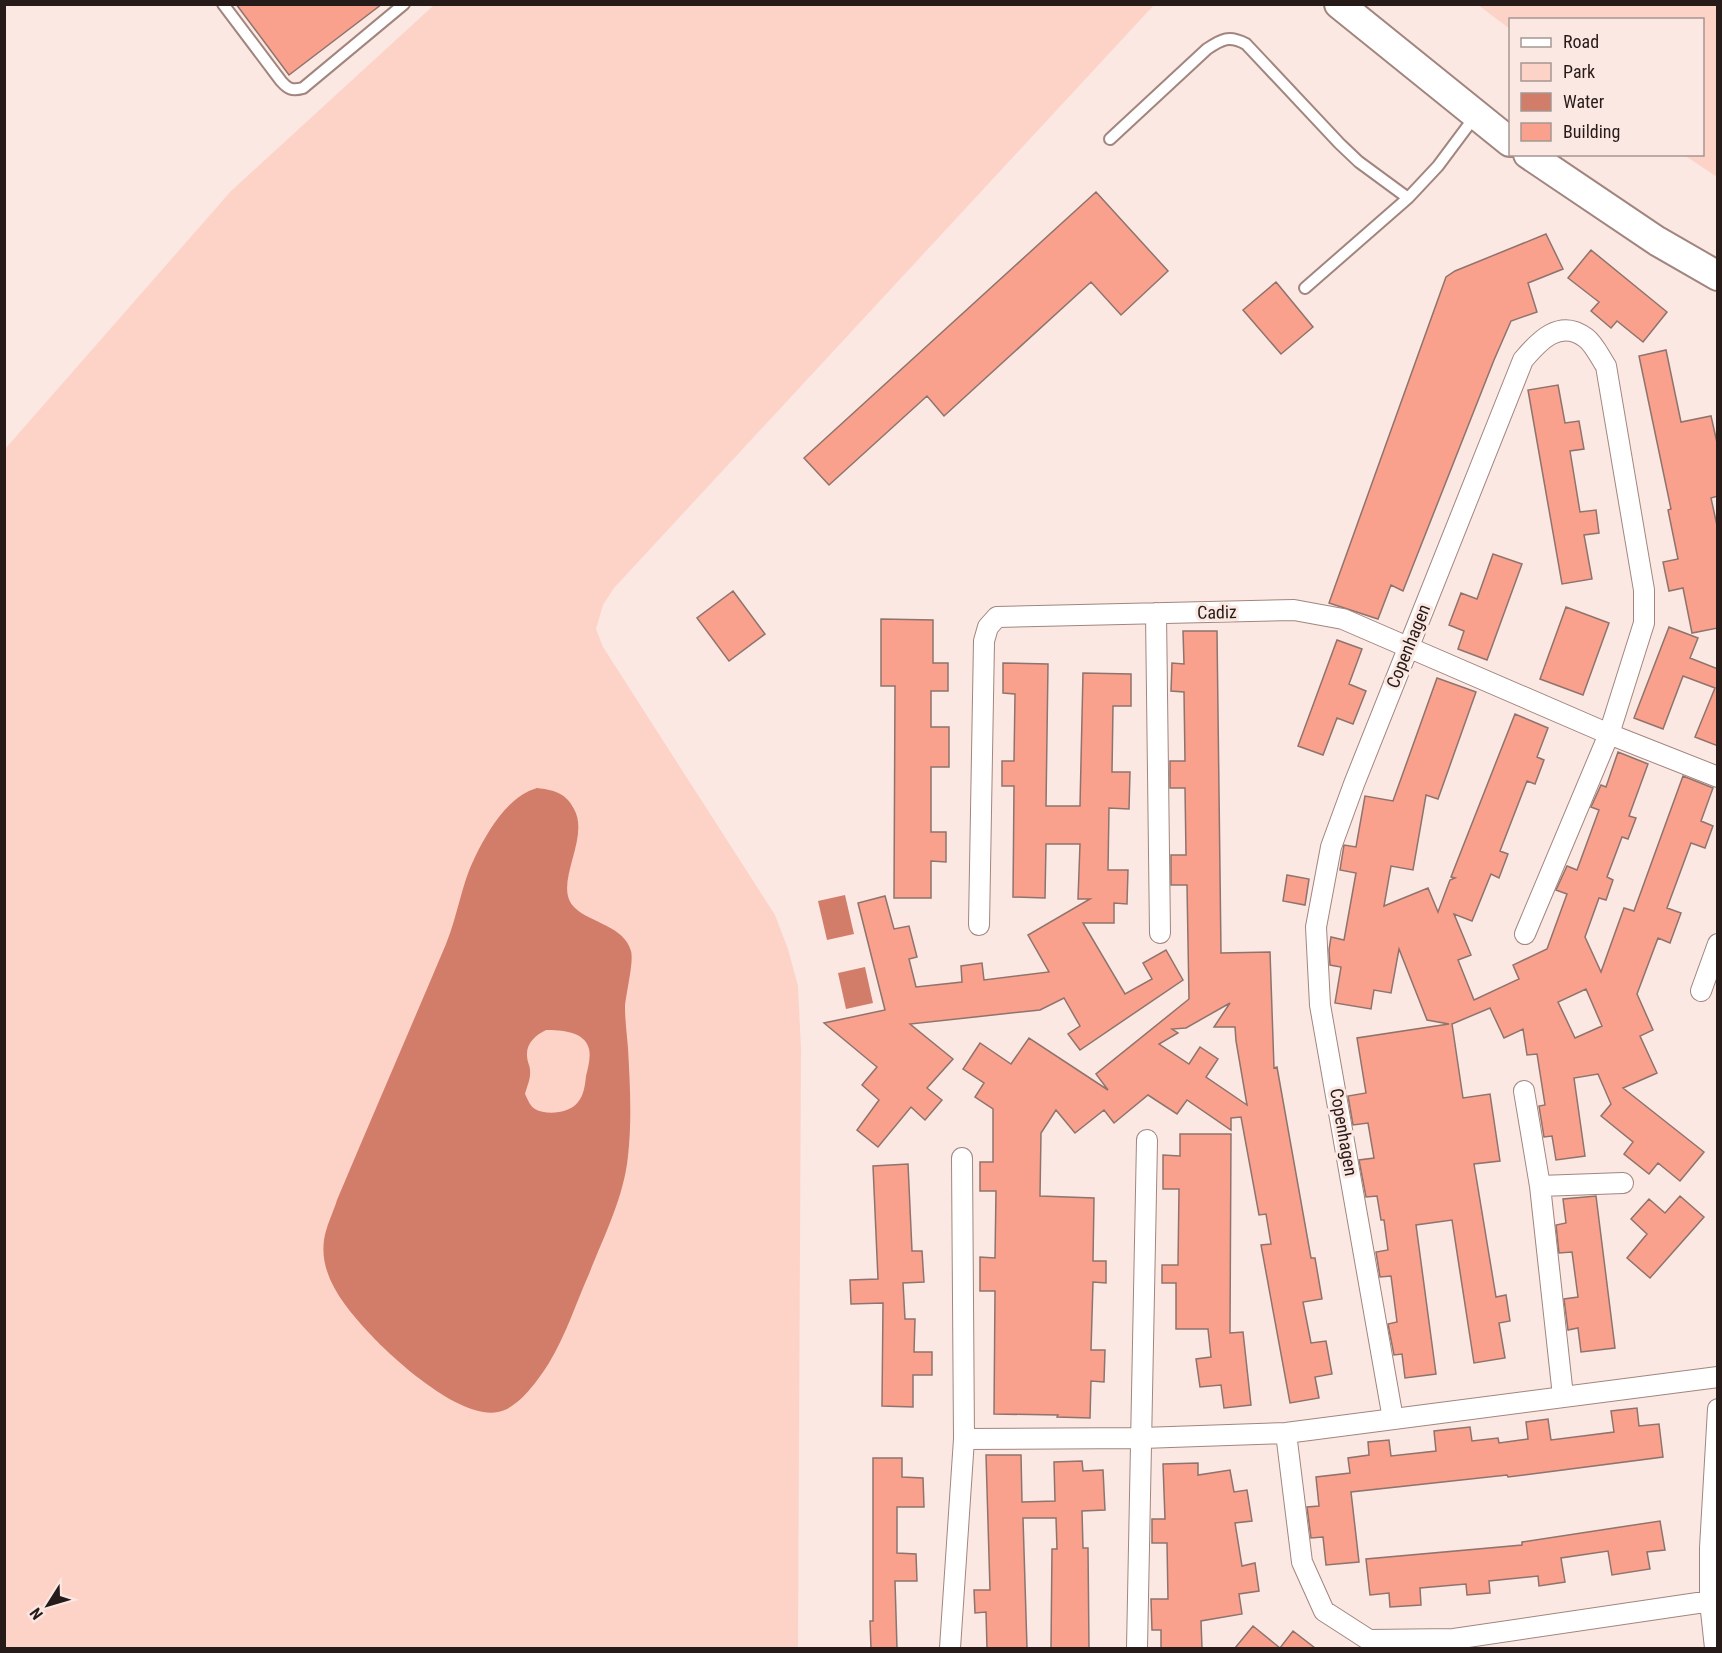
<svg xmlns="http://www.w3.org/2000/svg" width="1722" height="1653" viewBox="0 0 1722 1653" font-family="'Roboto Condensed',sans-serif">
<rect width="100%" height="100%" fill="#fbe8e3"/>
<path fill="#fdd3c8" d="M 434,5 L 1154,5 L 614,588 L 603,605 L 596,629 L 603,647 L 775,915 L 788,949 L 798,986 L 801,1048 L 798,1648 L 5,1648 L 5,449 L 231,191 Z
M 1478,5 L 1717,5 L 1717,177 L 1684,155 L 1702,154 L 1702,20 L 1510,20 L 1510,29 Z"/>
<path fill="#d17d6a" fill-rule="evenodd" d="M 537,788 C 554,790 566,793 574,809 C 591,839 551,886 575,908 C 591,923 624,926 631,951 C 634,962 626,993 625,1007 C 625,1020 627,1035 628,1048 C 630,1084 632,1121 628,1156 C 624,1197 604,1236 589,1274 C 576,1303 566,1335 549,1363 C 538,1380 519,1408 498,1412 C 461,1420 394,1360 370,1334 C 346,1308 319,1277 324,1240 C 326,1226 333,1213 337,1200 C 373,1115 410,1029 446,944 C 458,915 461,885 475,857 C 488,831 507,797 537,788 ZM 546,1030 C 560,1030 585,1031 589,1049 C 591,1057 588,1068 586,1076 C 585,1085 584,1095 578,1102 C 570,1113 547,1116 535,1109 C 530,1106 528,1100 525,1094 C 527,1086 531,1079 530,1070 C 530,1066 527,1061 527,1056 C 526,1043 536,1035 546,1030 Z
M 845,895 L 854,934 L 827,940 L 818,901 Z
M 865,967 L 873,1003 L 846,1009 L 838,973 Z"/>
<path fill="#f9a18d" stroke="#8f736c" stroke-width="1.5" fill-rule="evenodd" d="M 236,4 L 382,4 L 289,75 Z
M 1096,192 L 1168,271 L 1121,315 L 1091,282 L 944,416 L 927,396 L 829,485 L 804,458 Z
M 1546,234 L 1563,269 L 1528,283 L 1537,312 L 1511,321 L 1494,360 L 1403,591 L 1391,585 L 1378,619 L 1329,603 L 1446,277 L 1455,271 Z
M 1591,250 L 1667,312 L 1643,342 L 1617,321 L 1611,328 L 1591,311 L 1599,302 L 1568,278 Z
M 1276,282 L 1313,327 L 1281,354 L 1243,310 Z
M 1666,350 L 1681,422 L 1711,416 L 1718,447 L 1718,496 L 1711,498 L 1718,530 L 1718,628 L 1692,633 L 1683,588 L 1669,591 L 1663,562 L 1678,559 L 1668,510 L 1671,509 L 1639,356 Z
M 1558,385 L 1565,423 L 1579,421 L 1584,449 L 1570,451 L 1580,512 L 1596,510 L 1599,533 L 1584,535 L 1592,579 L 1562,584 L 1528,390 Z
M 1493,554 L 1522,564 L 1487,660 L 1458,649 L 1464,631 L 1449,625 L 1461,593 L 1477,599 Z
M 733,591 L 765,634 L 729,661 L 697,618 Z
M 1566,607 L 1609,623 L 1583,695 L 1540,679 Z
M 881,619 L 933,620 L 933,663 L 948,663 L 948,691 L 931,691 L 931,727 L 949,727 L 949,767 L 931,767 L 931,832 L 946,832 L 946,862 L 931,861 L 931,898 L 894,898 L 895,686 L 881,686 Z
M 1669,627 L 1698,638 L 1690,658 L 1718,669 L 1718,746 L 1695,737 L 1715,688 L 1683,676 L 1663,729 L 1634,718 Z
M 1183,631 L 1217,631 L 1221,953 L 1270,952 L 1274,1068 L 1277,1067 L 1311,1258 L 1315,1258 L 1322,1299 L 1303,1302 L 1311,1343 L 1326,1341 L 1332,1374 L 1315,1377 L 1319,1398 L 1290,1403 L 1261,1245 L 1271,1244 L 1266,1214 L 1259,1215 L 1241,1117 L 1231,1118 L 1231,1130 L 1187,1100 L 1177,1114 L 1148,1095 L 1114,1123 L 1104,1110 L 1075,1133 L 1056,1110 L 1041,1133 L 1040,1196 L 1094,1198 L 1093,1261 L 1106,1261 L 1106,1283 L 1093,1282 L 1091,1350 L 1105,1350 L 1104,1382 L 1091,1381 L 1090,1418 L 1057,1417 L 1058,1415 L 994,1414 L 995,1291 L 980,1291 L 980,1257 L 995,1258 L 996,1191 L 980,1191 L 980,1162 L 993,1162 L 993,1109 L 975,1097 L 984,1083 L 963,1069 L 980,1043 L 1011,1064 L 1029,1038 L 1108,1090 L 1096,1074 L 1189,999 L 1187,885 L 1171,885 L 1171,855 L 1186,855 L 1185,788 L 1170,788 L 1170,761 L 1185,761 L 1184,692 L 1171,691 L 1172,663 L 1184,664 ZM 1230,1003 L 1214,1027 L 1235,1027 L 1236,1041 L 1247,1105 L 1206,1077 L 1218,1059 L 1200,1047 L 1189,1064 L 1159,1044 L 1178,1033 L 1172,1029 L 1186,1028 Z
M 1337,640 L 1362,649 L 1349,684 L 1366,691 L 1353,724 L 1337,718 L 1323,755 L 1298,746 Z
M 1003,663 L 1048,664 L 1046,806 L 1080,806 L 1083,673 L 1131,674 L 1131,706 L 1113,706 L 1112,772 L 1130,772 L 1129,809 L 1109,808 L 1108,870 L 1128,870 L 1127,904 L 1114,903 L 1114,923 L 1083,923 L 1125,994 L 1152,979 L 1143,963 L 1166,950 L 1183,980 L 1080,1050 L 1068,1034 L 1080,1026 L 1064,998 L 1040,1010 L 910,1024 L 953,1059 L 927,1088 L 942,1100 L 925,1120 L 911,1107 L 878,1147 L 857,1130 L 879,1100 L 862,1085 L 877,1067 L 824,1023 L 885,1010 L 858,903 L 885,896 L 894,929 L 909,926 L 917,957 L 909,959 L 916,987 L 962,982 L 961,966 L 982,963 L 984,980 L 1049,972 L 1028,935 L 1090,899 L 1078,899 L 1080,844 L 1046,844 L 1045,898 L 1013,897 L 1014,786 L 1002,786 L 1002,761 L 1014,761 L 1015,694 L 1003,693 Z
M 1437,678 L 1476,692 L 1438,799 L 1426,795 L 1413,870 L 1391,866 L 1384,906 L 1428,888 L 1438,912 L 1450,880 L 1455,878 L 1451,877 L 1515,714 L 1548,728 L 1537,757 L 1544,760 L 1535,784 L 1527,781 L 1500,851 L 1508,854 L 1499,878 L 1491,874 L 1472,921 L 1454,914 L 1471,955 L 1458,960 L 1474,1000 L 1519,979 L 1513,965 L 1547,949 L 1567,894 L 1556,890 L 1567,866 L 1577,870 L 1599,810 L 1591,807 L 1601,785 L 1606,787 L 1618,752 L 1648,764 L 1629,816 L 1636,818 L 1628,839 L 1622,837 L 1607,877 L 1613,880 L 1606,900 L 1599,898 L 1585,937 L 1601,972 L 1624,908 L 1634,911 L 1683,776 L 1713,788 L 1701,821 L 1713,826 L 1705,848 L 1691,843 L 1667,908 L 1681,913 L 1670,943 L 1658,938 L 1637,994 L 1653,1030 L 1640,1036 L 1657,1073 L 1623,1088 L 1704,1152 L 1680,1181 L 1658,1163 L 1649,1174 L 1624,1154 L 1633,1142 L 1601,1116 L 1611,1104 L 1598,1074 L 1574,1078 L 1585,1156 L 1556,1160 L 1552,1136 L 1544,1137 L 1539,1106 L 1545,1105 L 1537,1054 L 1527,1055 L 1523,1029 L 1504,1038 L 1490,1008 L 1452,1024 L 1463,1098 L 1490,1094 L 1500,1161 L 1474,1164 L 1496,1297 L 1506,1295 L 1510,1321 L 1499,1323 L 1505,1358 L 1474,1363 L 1452,1220 L 1416,1225 L 1436,1374 L 1405,1378 L 1402,1354 L 1394,1355 L 1388,1324 L 1397,1322 L 1391,1276 L 1380,1277 L 1376,1252 L 1388,1250 L 1384,1220 L 1381,1220 L 1377,1196 L 1366,1197 L 1359,1160 L 1374,1158 L 1368,1123 L 1353,1125 L 1348,1096 L 1366,1093 L 1357,1038 L 1449,1024 L 1427,1020 L 1399,949 L 1391,993 L 1374,990 L 1371,1009 L 1335,1003 L 1341,967 L 1330,965 L 1329,950 L 1331,937 L 1344,940 L 1356,873 L 1340,870 L 1344,845 L 1356,847 L 1365,796 L 1393,801 ZM 1586,989 L 1602,1026 L 1575,1038 L 1558,1002 Z
M 1287,875 L 1309,879 L 1305,905 L 1283,901 Z
M 1180,1134 L 1231,1134 L 1230,1333 L 1243,1332 L 1251,1405 L 1224,1408 L 1221,1385 L 1200,1387 L 1196,1359 L 1211,1357 L 1208,1329 L 1176,1329 L 1176,1283 L 1162,1283 L 1162,1265 L 1178,1265 L 1179,1189 L 1163,1189 L 1163,1155 L 1180,1156 Z
M 908,1164 L 912,1251 L 922,1251 L 924,1282 L 903,1283 L 905,1319 L 915,1319 L 914,1352 L 932,1352 L 932,1375 L 913,1375 L 913,1407 L 882,1406 L 883,1303 L 851,1304 L 850,1280 L 878,1279 L 873,1166 Z
M 1596,1196 L 1615,1348 L 1581,1352 L 1578,1328 L 1568,1330 L 1564,1299 L 1578,1297 L 1572,1252 L 1559,1253 L 1556,1225 L 1566,1223 L 1563,1199 Z
M 1680,1196 L 1704,1217 L 1650,1278 L 1627,1258 L 1647,1234 L 1631,1219 L 1649,1199 L 1665,1213 Z
M 1637,1408 L 1639,1426 L 1659,1424 L 1663,1457 L 1508,1477 L 1507,1475 L 1351,1492 L 1359,1562 L 1326,1565 L 1323,1537 L 1311,1538 L 1307,1507 L 1319,1506 L 1316,1477 L 1350,1473 L 1348,1458 L 1369,1455 L 1368,1442 L 1389,1440 L 1391,1456 L 1436,1451 L 1434,1431 L 1470,1427 L 1472,1441 L 1498,1438 L 1499,1443 L 1528,1439 L 1526,1422 L 1548,1419 L 1551,1440 L 1614,1432 L 1611,1411 Z
M 986,1455 L 1021,1455 L 1022,1502 L 1055,1501 L 1054,1462 L 1082,1461 L 1083,1471 L 1103,1470 L 1105,1510 L 1082,1511 L 1083,1548 L 1088,1548 L 1089,1648 L 1051,1648 L 1052,1549 L 1057,1549 L 1056,1518 L 1023,1518 L 1027,1648 L 987,1648 L 986,1612 L 975,1613 L 974,1590 L 990,1590 Z
M 873,1458 L 902,1458 L 902,1477 L 923,1478 L 924,1507 L 897,1507 L 897,1553 L 916,1554 L 917,1581 L 895,1581 L 897,1648 L 871,1648 L 870,1621 L 873,1621 Z
M 1198,1463 L 1198,1475 L 1230,1470 L 1234,1492 L 1247,1490 L 1252,1521 L 1235,1523 L 1242,1566 L 1255,1563 L 1259,1591 L 1239,1594 L 1242,1614 L 1201,1621 L 1202,1648 L 1161,1648 L 1161,1630 L 1152,1630 L 1151,1599 L 1168,1599 L 1167,1543 L 1152,1543 L 1152,1519 L 1165,1519 L 1163,1464 Z
M 1660,1521 L 1665,1550 L 1647,1552 L 1650,1569 L 1612,1575 L 1608,1551 L 1561,1558 L 1565,1582 L 1539,1586 L 1538,1576 L 1489,1581 L 1490,1593 L 1467,1595 L 1466,1584 L 1420,1588 L 1421,1605 L 1390,1607 L 1389,1593 L 1370,1595 L 1366,1559 L 1522,1545 L 1522,1542 Z
M 1253,1626 L 1280,1648 L 1293,1631 L 1315,1648 L 1235,1648 Z"/>
<g fill="none" stroke-linecap="round" stroke-linejoin="round">
<g stroke="#a2857e" stroke-width="14">
<path id="service" d="M 223,4 L 281,81 C 288,89 292,91 303,88 L 404,4
M 1110,139 L 1207,49 C 1222,39 1229,35 1246,44 L 1339,143 L 1359,162 L 1408,198
M 1305,288 L 1408,198 L 1438,166 L 1476,115"/>
</g>
<g stroke="#a2857e" stroke-width="22">
<path id="minor" d="M 1156,613 L 1160,933
M 979,925 L 984,641 L 988,627 L 997,617 L 1294,610 L 1343,619 L 1609,734 L 1718,777
M 1701,991 L 1718,944
M 1524,1091 L 1540,1186
M 1563,1396 L 1540,1186 L 1623,1183
M 1393,1419 L 1320,1005 L 1316,927 L 1331,847 L 1354,784 L 1523,360 C 1539,341 1560,318 1586,338 C 1594,344 1600,357 1606,366 L 1644,590 L 1644,623 L 1609,734 L 1525,934
M 1286,1433 L 1302,1562 L 1324,1611 L 1369,1640 L 1454,1639 L 1718,1600
M 964,1439 L 1142,1438 L 1286,1433 L 1718,1377
M 950,1648 L 964,1439 L 962,1158
M 1137,1648 L 1147,1140
M 1715,1648 L 1710,1602 L 1710,1548 L 1718,1409"/>
</g>
<g stroke="#a2857e" stroke-width="32">
<path id="secondary" d="M 1339,4 L 1510,142
M 1528,154 L 1657,241 L 1718,276"/>
</g>
<use href="#service" stroke="#fff" stroke-width="10"/>
<use href="#minor" stroke="#fff" stroke-width="20"/>
<use href="#secondary" stroke="#fff" stroke-width="28"/>
</g>
<g text-anchor="middle" dominant-baseline="central" stroke-width="6" stroke-linejoin="round" paint-order="stroke">
<g font-size="18" fill="#271b19" stroke="#fbe8e3">
<text transform="translate(1217 612) rotate(-1)">Cadiz</text>
<text transform="translate(1408 646) rotate(-68)">Copenhagen</text>
<text transform="translate(1344 1132) rotate(80)">Copenhagen</text>
</g>
</g>
<rect width="1722" height="1653" fill="none" stroke="#271b19" stroke-width="12"/>
<rect x="1509" y="18" width="195" height="138" fill="#fbe8e3" stroke="#a69692" stroke-width="1.5"/>
<rect x="1521" y="38" width="30" height="9" fill="#ffffff" stroke="#a69692" stroke-width="1.5"/>
<text x="1563" y="48" font-size="18" fill="#271b19">Road</text>
<rect x="1521" y="63" width="30" height="18" fill="#fdd3c8" stroke="#a69692" stroke-width="1.5"/>
<text x="1563" y="78" font-size="18" fill="#271b19">Park</text>
<rect x="1521" y="93" width="30" height="18" fill="#d17d6a" stroke="#a69692" stroke-width="1.5"/>
<text x="1563" y="108" font-size="18" fill="#271b19">Water</text>
<rect x="1521" y="123" width="30" height="18" fill="#f9a18d" stroke="#a69692" stroke-width="1.5"/>
<text x="1563" y="138" font-size="18" fill="#271b19">Building</text>
<g transform="translate(48 1605) rotate(233)" stroke="#fbe8e3" stroke-width="4.5" paint-order="stroke">
<path d="M0-4.5L10 22L0 15L-10 22Z" fill="#271b19"/>
<text y="-9" font-size="16" font-weight="bold" text-anchor="middle" fill="#271b19">N</text>
</g>
</svg>
